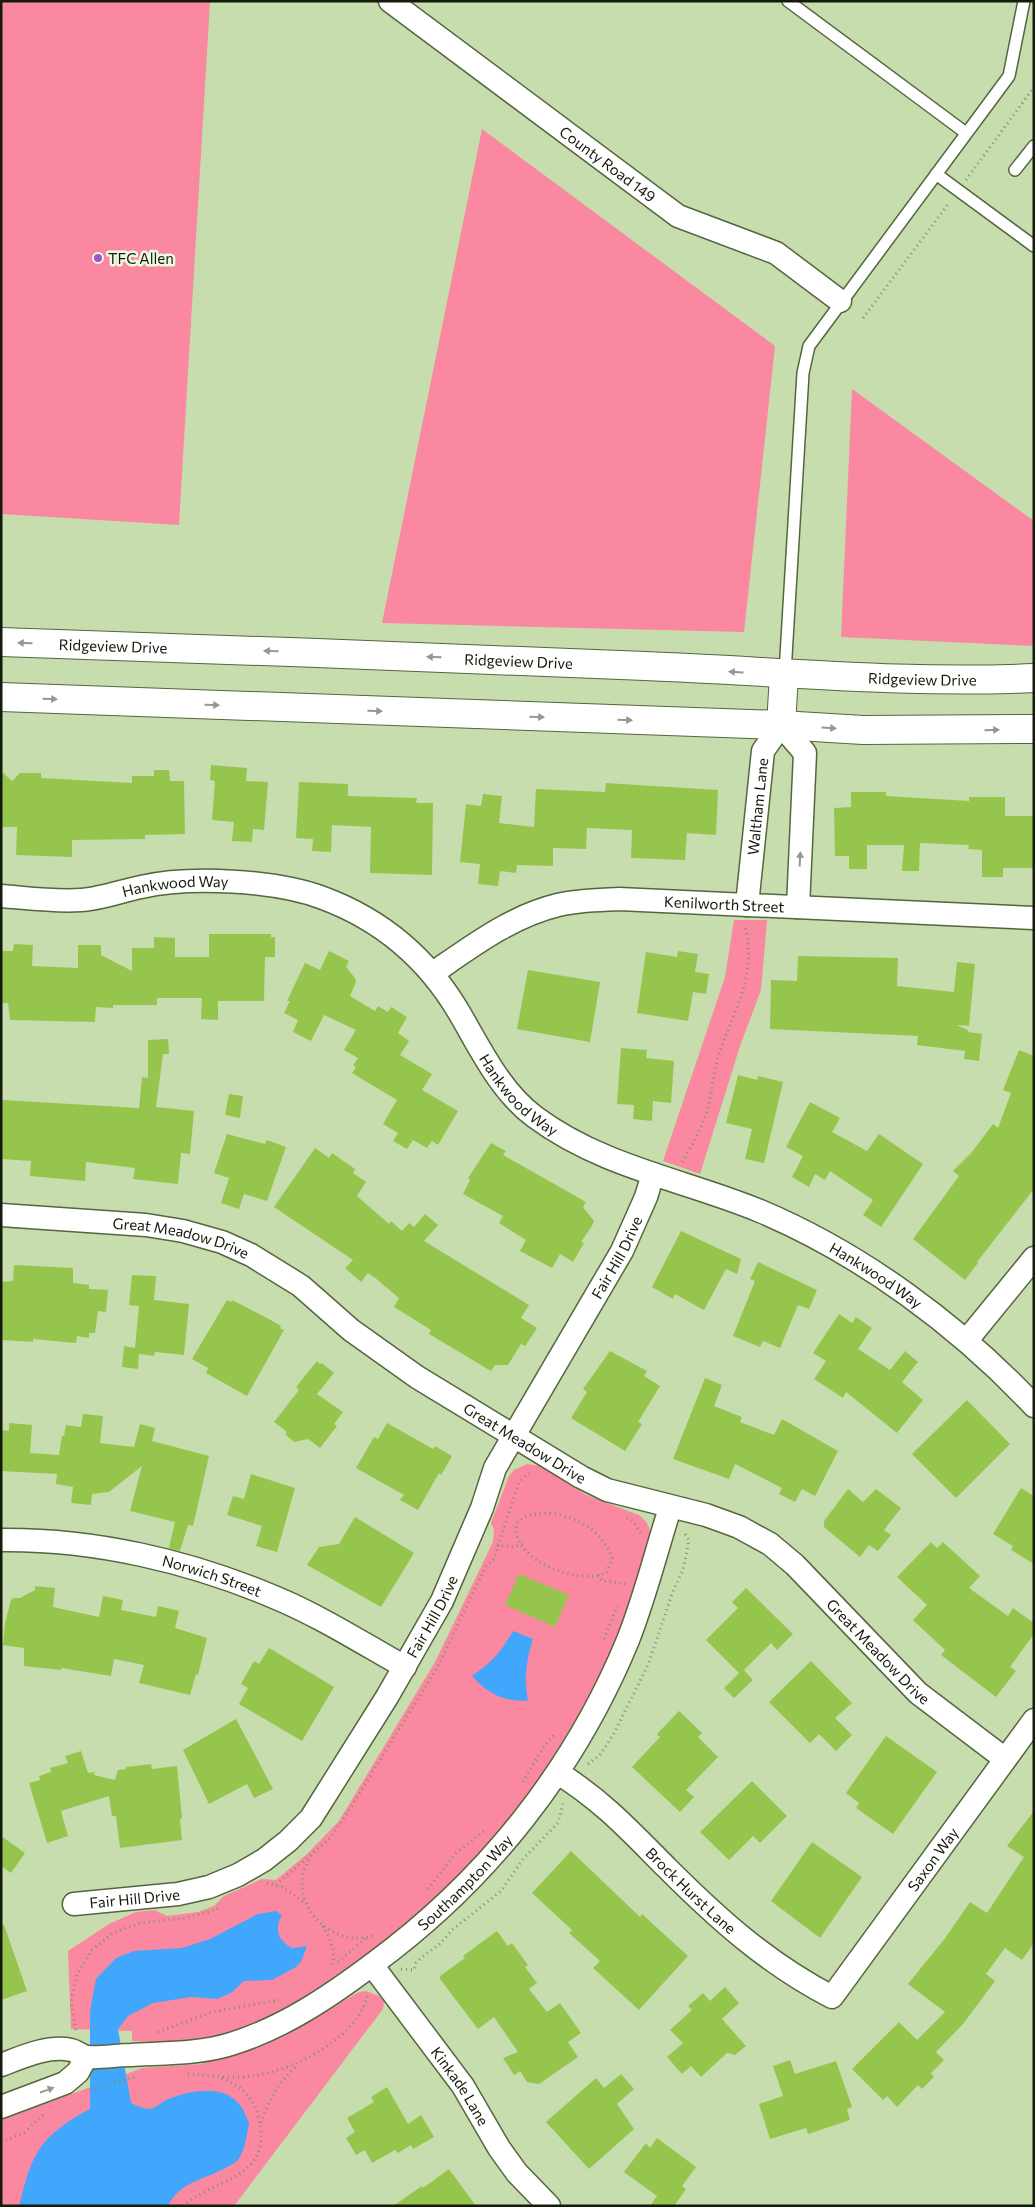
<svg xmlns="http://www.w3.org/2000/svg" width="1035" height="2207" viewBox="0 0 1035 2207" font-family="Commissioner,sans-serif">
<rect width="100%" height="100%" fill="#c7ddae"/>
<path fill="#fa88a0" d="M 1,1 L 210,1 L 179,525 L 1,514 Z
M 482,129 L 775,346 L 744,632 L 382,623 Z
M 852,389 L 1034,521 L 1034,646 L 841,637 Z
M 734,920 L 767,920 L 761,990 L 740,1046 L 700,1174 L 663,1161 L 725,977 Z
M 527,1464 L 541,1466 L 586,1495 L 639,1515 C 648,1522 651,1529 651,1540 C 631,1599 612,1657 582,1712 C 513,1838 362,1995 221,2035 C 192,2043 162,2043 132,2041 L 132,2031 L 71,2029 L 68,1951 L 109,1924 L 136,1912 L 155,1910 L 167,1916 L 198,1912 L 214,1906 L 224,1896 L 262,1879 L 276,1880 L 307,1854 L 339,1821 L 435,1662 L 493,1542 L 494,1529 L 491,1523 L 509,1476 L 514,1470 Z
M 366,1991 L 379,1996 L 384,2001 L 383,2009 L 234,2206 L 1,2206 L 1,2120 L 142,2068 L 201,2064 L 262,2045 L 359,1992 Z"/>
<path fill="#41a7fc" d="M 513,1631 L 533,1639 C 526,1661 524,1678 528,1701 C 503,1701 488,1694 472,1676 C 491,1663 502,1651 513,1631 Z
M 276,1911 L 282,1915 C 274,1929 278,1941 292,1948 L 307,1946 L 301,1962 L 296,1967 L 272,1980 L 244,1981 L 231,1993 L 217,1999 L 191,1997 L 153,2003 L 128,2016 L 118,2029 L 131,2103 C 158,2116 152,2104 174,2097 C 195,2090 224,2085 240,2105 C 244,2110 246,2117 249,2123 C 247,2135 245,2150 238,2160 C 235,2163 229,2166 225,2168 C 204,2180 179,2182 168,2206 L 19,2206 C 24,2187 29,2163 41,2147 C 50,2133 75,2116 90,2109 L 90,2011 L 96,1979 L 116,1958 L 134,1951 L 182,1948 L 210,1939 L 258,1914 Z"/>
<path fill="#96c54e" d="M 211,765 L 247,768 L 246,781 L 268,782 L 264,830 L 253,829 L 252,842 L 232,841 L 234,822 L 212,820 L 215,781 L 210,780 Z
M 154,770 L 169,770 L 170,781 L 184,781 L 185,834 L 145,835 L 145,839 L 72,840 L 72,857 L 16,855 L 17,827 L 1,827 L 1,771 L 12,781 L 20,773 L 41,773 L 41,778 L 132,783 L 132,776 L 154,776 Z
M 299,782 L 348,784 L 348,796 L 417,798 L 416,803 L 433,803 L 432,875 L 370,873 L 371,827 L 332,825 L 331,852 L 312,851 L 313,839 L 296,838 Z
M 606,783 L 718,790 L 716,835 L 687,833 L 685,860 L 631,858 L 632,830 L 587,828 L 586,849 L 553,848 L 553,866 L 517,865 L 516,873 L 500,871 L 498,886 L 478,884 L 480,864 L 460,862 L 466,804 L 481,806 L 483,794 L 502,796 L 499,823 L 534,827 L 536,789 L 605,792 Z
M 851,792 L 886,792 L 886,796 L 969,801 L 969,797 L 1005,797 L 1005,816 L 1034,816 L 1034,868 L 1003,868 L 1003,877 L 982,877 L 982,850 L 968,849 L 969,845 L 920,843 L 919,871 L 902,871 L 904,845 L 867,845 L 867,869 L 849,869 L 849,856 L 835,856 L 834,808 L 851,807 Z
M 209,934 L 271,934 L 271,937 L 275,937 L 275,957 L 265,957 L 264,1001 L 218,1001 L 218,1020 L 201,1019 L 202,998 L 157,998 L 157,1005 L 113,1005 L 113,1008 L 96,1007 L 95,1022 L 10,1020 L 8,1003 L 1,1003 L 1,951 L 13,951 L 14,944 L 33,945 L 32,966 L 78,968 L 78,945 L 101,945 L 101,955 L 132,971 L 132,948 L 154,948 L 154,937 L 175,938 L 175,957 L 209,957 Z
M 329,951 L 349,961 L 346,967 L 355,978 L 356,982 L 350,996 L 375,1011 L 378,1006 L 388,1012 L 391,1007 L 407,1017 L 398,1033 L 409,1041 L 400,1055 L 432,1074 L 422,1090 L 458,1111 L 438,1145 L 432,1141 L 427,1148 L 413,1140 L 407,1149 L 393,1141 L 398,1133 L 383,1124 L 397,1100 L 352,1073 L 356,1067 L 353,1065 L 358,1058 L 344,1050 L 356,1030 L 324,1015 L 311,1041 L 293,1032 L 298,1020 L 284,1013 L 290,1001 L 287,1001 L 305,963 L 320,970 Z
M 678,951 L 698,954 L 695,972 L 709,974 L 706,994 L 693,992 L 688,1021 L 637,1013 L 646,952 L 677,957 Z
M 798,956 L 898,958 L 897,986 L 954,992 L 957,962 L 975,964 L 969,1026 L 956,1025 L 968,1030 L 968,1032 L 982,1034 L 979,1061 L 964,1059 L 965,1051 L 917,1045 L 918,1036 L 770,1029 L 771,980 L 797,981 Z
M 528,970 L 600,982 L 590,1042 L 517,1029 Z
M 168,1039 L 169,1054 L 163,1054 L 156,1107 L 194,1111 L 190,1154 L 181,1153 L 178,1184 L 133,1179 L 135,1168 L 86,1162 L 85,1181 L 30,1176 L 31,1161 L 1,1159 L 2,1100 L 139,1108 L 142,1077 L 148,1078 L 148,1040 Z
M 621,1048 L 647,1050 L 646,1058 L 674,1061 L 671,1103 L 653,1101 L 652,1121 L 633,1119 L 634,1105 L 617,1104 Z
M 1019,1050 L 1034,1056 L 1034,1189 L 977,1262 L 978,1263 L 965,1280 L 913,1239 L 959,1176 L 953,1171 L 972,1152 L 993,1124 L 998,1128 L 1011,1093 L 1003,1090 Z
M 738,1075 L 757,1080 L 758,1076 L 783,1082 L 764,1163 L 745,1159 L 752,1129 L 726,1123 Z
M 229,1094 L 243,1096 L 240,1118 L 225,1115 Z
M 810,1102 L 840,1118 L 832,1132 L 867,1151 L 879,1134 L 923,1164 L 881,1227 L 863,1215 L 873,1200 L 830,1171 L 825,1180 L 815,1174 L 809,1187 L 792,1177 L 803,1156 L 786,1147 Z
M 227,1134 L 265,1144 L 267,1140 L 286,1147 L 267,1201 L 244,1194 L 239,1209 L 221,1203 L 229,1178 L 214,1173 Z
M 491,1143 L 506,1151 L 503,1155 L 586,1202 L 583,1207 L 594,1221 L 593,1224 L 581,1242 L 584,1243 L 573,1262 L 560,1254 L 552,1268 L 520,1251 L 526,1240 L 499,1223 L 503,1216 L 463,1194 L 470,1180 L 468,1178 Z
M 315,1148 L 329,1158 L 332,1153 L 355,1169 L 353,1173 L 366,1182 L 357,1196 L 389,1224 L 391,1221 L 402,1231 L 409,1223 L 414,1227 L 425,1214 L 438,1225 L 424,1241 L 529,1305 L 521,1318 L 537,1328 L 525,1346 L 521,1344 L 508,1365 L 495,1365 L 491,1371 L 429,1334 L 431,1330 L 394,1307 L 399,1298 L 374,1277 L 368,1273 L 361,1282 L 345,1268 L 353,1260 L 274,1207 Z
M 681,1231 L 741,1259 L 737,1274 L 726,1269 L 704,1310 L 675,1294 L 673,1299 L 652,1287 Z
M 758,1262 L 817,1290 L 809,1309 L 798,1305 L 780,1348 L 763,1341 L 760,1347 L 733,1336 L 755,1281 L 750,1279 Z
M 14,1265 L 73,1268 L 73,1283 L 89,1285 L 89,1289 L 108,1290 L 106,1312 L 98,1311 L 95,1333 L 89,1333 L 89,1338 L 77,1336 L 76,1343 L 33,1339 L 33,1342 L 1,1340 L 1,1282 L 13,1281 Z
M 132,1275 L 156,1276 L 154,1300 L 189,1304 L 184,1355 L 155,1352 L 154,1356 L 139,1354 L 138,1369 L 122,1367 L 124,1346 L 135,1348 L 139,1306 L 129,1305 Z
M 227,1300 L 231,1302 L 232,1300 L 267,1318 L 281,1326 L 280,1328 L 284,1330 L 247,1396 L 206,1373 L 208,1368 L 192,1359 Z
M 839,1314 L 852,1323 L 856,1317 L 872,1328 L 858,1349 L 890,1370 L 905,1351 L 918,1362 L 902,1382 L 923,1400 L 897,1433 L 846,1392 L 843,1398 L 814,1379 L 826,1361 L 813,1353 Z
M 610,1351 L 647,1371 L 644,1376 L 660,1386 L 638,1422 L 642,1424 L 625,1451 L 571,1418 L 587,1392 L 583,1389 Z
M 317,1361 L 320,1364 L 322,1363 L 334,1373 L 317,1394 L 343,1412 L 334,1424 L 337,1426 L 320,1448 L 308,1439 L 294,1442 L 286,1435 L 286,1431 L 274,1422 L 299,1390 L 296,1387 Z
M 705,1378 L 722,1385 L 714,1406 L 742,1417 L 740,1422 L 774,1435 L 782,1419 L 838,1451 L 815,1496 L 802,1489 L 795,1502 L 779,1494 L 782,1488 L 735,1464 L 729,1479 L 673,1459 Z
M 967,1400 L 1010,1444 L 956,1498 L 912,1454 Z
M 83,1414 L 103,1416 L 100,1443 L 134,1447 L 140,1424 L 155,1428 L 152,1441 L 209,1456 L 193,1526 L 188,1525 L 180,1551 L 169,1548 L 175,1522 L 130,1511 L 142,1466 L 109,1492 L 92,1494 L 91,1505 L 71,1503 L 73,1487 L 56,1484 L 57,1474 L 1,1471 L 1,1430 L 9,1431 L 9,1423 L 32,1425 L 30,1453 L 59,1455 L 62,1436 L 64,1436 L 66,1425 L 81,1427 Z
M 387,1423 L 433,1449 L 435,1446 L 452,1456 L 441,1475 L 439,1473 L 418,1510 L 400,1500 L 404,1495 L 356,1468 L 374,1437 L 378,1439 Z
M 251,1474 L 295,1488 L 277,1552 L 256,1546 L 262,1526 L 227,1515 L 233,1496 L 244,1499 Z
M 1021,1488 L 1034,1496 L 1034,1564 L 1011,1550 L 1013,1546 L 993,1534 Z
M 848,1489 L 863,1502 L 876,1489 L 901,1508 L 884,1530 L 891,1535 L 878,1551 L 869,1545 L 860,1557 L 824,1527 L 824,1521 Z
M 355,1517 L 414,1553 L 381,1607 L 307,1565 L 319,1547 L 339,1544 Z
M 931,1542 L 937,1548 L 943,1542 L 980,1576 L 969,1588 L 1008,1616 L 1013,1608 L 1034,1623 L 1034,1634 L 1010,1667 L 1016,1671 L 996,1697 L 941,1655 L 945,1650 L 913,1620 L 927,1605 L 897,1577 Z
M 519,1574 L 569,1595 L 555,1627 L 505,1605 Z
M 35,1586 L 55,1588 L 53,1607 L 99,1617 L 103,1596 L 123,1600 L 121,1610 L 156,1617 L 158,1606 L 179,1611 L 175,1628 L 207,1638 L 198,1675 L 196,1674 L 190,1695 L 139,1683 L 144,1665 L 114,1659 L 111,1676 L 61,1668 L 61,1670 L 24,1666 L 24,1648 L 3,1645 L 5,1623 L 11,1600 L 14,1598 L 20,1598 L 35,1590 Z
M 746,1588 L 793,1634 L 777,1650 L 771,1643 L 744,1670 L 753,1680 L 734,1698 L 724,1688 L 739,1673 L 706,1640 L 738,1608 L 732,1602 Z
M 269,1648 L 334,1687 L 302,1741 L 239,1704 L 248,1688 L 241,1684 L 254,1661 L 259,1664 Z
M 811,1661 L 852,1703 L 835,1718 L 852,1735 L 836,1751 L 819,1734 L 810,1743 L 769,1702 Z
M 679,1711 L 702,1733 L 698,1737 L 718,1757 L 686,1790 L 694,1797 L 680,1812 L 632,1767 L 660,1737 L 657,1734 Z
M 236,1719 L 273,1789 L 254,1798 L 247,1784 L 209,1804 L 183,1750 Z
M 886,1736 L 937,1772 L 893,1834 L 856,1808 L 859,1803 L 846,1793 Z
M 81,1751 L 88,1773 L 95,1772 L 94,1775 L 115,1780 L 118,1770 L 126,1769 L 126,1767 L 151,1764 L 152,1769 L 177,1766 L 182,1818 L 180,1820 L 182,1840 L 120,1848 L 116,1816 L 112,1816 L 109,1796 L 61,1811 L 68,1836 L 47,1843 L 29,1783 L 40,1780 L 39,1776 L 51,1772 L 50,1768 L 68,1763 L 65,1756 Z
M 752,1781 L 787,1816 L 760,1843 L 753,1836 L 729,1860 L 700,1832 Z
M 1034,1811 L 1034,1943 L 1022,1960 L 1005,1948 L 986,1974 L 995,1981 L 963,2024 L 936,2052 L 944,2060 L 931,2073 L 934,2077 L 922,2089 L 918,2085 L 897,2107 L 887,2096 L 883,2100 L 852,2069 L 899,2022 L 917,2040 L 945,2012 L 908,1984 L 946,1937 L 970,1902 L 987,1913 L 1024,1857 L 1007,1846 Z
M 1,1836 L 25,1853 L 11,1873 L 1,1866 Z
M 812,1842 L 862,1877 L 820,1938 L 771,1901 Z
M 571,1851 L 640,1917 L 642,1914 L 688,1956 L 639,2010 L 593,1968 L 600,1961 L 569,1933 L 572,1930 L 532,1893 Z
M 1,1925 L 4,1925 L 27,1991 L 1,2000 Z
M 497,1931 L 508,1946 L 512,1943 L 528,1965 L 525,1967 L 537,1983 L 529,1989 L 547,2012 L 560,2003 L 581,2033 L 568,2042 L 578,2057 L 539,2084 L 527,2082 L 520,2071 L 514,2075 L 503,2058 L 518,2052 L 494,2017 L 478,2029 L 440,1979 L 440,1976 L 465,1958 L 463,1956 Z
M 725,1987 L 739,2003 L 722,2019 L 746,2046 L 735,2055 L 727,2053 L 701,2077 L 691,2066 L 682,2074 L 667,2057 L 683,2043 L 670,2030 L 692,2010 L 688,2006 L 703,1993 L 710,2001 Z
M 790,2060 L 795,2074 L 836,2061 L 852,2107 L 847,2109 L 850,2120 L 808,2134 L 806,2128 L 770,2139 L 759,2104 L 783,2096 L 773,2066 Z
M 621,2074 L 634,2089 L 617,2104 L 634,2129 L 589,2169 L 546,2122 L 596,2078 L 604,2088 Z
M 387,2087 L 408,2124 L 421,2115 L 434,2137 L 413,2149 L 411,2145 L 398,2153 L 395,2150 L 372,2163 L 365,2150 L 356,2155 L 346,2138 L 355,2132 L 347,2118 L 374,2102 L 371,2097 Z
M 657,2138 L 696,2167 L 682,2186 L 686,2189 L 674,2206 L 650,2206 L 657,2196 L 624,2172 L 646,2143 L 650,2148 Z
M 449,2169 L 476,2206 L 393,2206 L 422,2186 L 423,2188 Z"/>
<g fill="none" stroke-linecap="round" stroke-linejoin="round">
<g stroke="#54663d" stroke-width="14">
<path id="service" d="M 788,1 L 966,133
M 1015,170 L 1034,146
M 936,174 L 1034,246
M 785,673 L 803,373 L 809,346 L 1009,76 L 1024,1"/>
</g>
<g stroke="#54663d" stroke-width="25">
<g id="minor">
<path id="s1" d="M 390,1 L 678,216 L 776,253 L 840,301"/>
<path id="s2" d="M 1,896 C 27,898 55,902 81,900 C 101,899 121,891 141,887 C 190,876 275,880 323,898 C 382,920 428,959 460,1014 C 481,1050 501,1092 535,1117 C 602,1167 685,1180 760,1211 C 862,1254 959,1326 1034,1406"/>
<path id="s3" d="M 747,905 L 763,751 L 781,725 L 805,753 L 798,907"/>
<path id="s4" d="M 433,973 C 472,946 512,916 558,905 C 578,900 599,900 619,899 L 1034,918"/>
<path id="s5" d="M 1,1215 L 146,1225 L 183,1231 L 222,1242 L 251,1255 L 301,1286 L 351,1330 L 417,1377 L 581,1477 L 607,1490 L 706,1515 L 739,1527 L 770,1544 L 795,1565 L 918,1693 L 1005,1759"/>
<path d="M 967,1340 L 1034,1258"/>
<path id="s6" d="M 1,1540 C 94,1539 189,1561 274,1597 C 320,1616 362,1643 405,1667"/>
<path id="s7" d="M 558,1773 C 602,1800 631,1832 667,1868 C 719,1920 767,1963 832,1997 L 1034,1720"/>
<path id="s8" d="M 74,1904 L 178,1894 L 209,1887 L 238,1875 L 264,1860 L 288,1841 L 311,1818 L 387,1697 L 442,1601 L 482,1508 L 495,1468 L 622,1251 L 646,1197 L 653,1174"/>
<path id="s9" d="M 372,1965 L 463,2086 L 499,2148 L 517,2173 L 549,2206"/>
<path id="s10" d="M 1,2065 C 22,2057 48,2045 71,2050 C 77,2051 82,2057 88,2057 C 102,2058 117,2055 131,2055 C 165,2053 199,2054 231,2044 C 283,2028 329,1997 373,1964 C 486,1881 574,1771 628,1640 C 645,1597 656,1552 670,1508"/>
<path d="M 1,2107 L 65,2083 L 78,2072 L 86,2057"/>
</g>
</g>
<g stroke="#54663d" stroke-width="30">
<g id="secondary">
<path id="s11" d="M 1,642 C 216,649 430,657 645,666 C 775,671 904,684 1034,678"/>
<path d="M 1,697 L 781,725 L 863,730 L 1034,729"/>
<path d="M 781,725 L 784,675"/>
</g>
</g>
<path stroke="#80906d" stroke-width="3" stroke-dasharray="1 4" stroke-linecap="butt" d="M 966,180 L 1034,87
M 863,318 L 949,203
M 682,1162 C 692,1145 702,1129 707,1110 C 712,1092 713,1072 719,1054 C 734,1010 759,972 744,924
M 550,1513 C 577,1517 603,1531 612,1558 L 607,1572 C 580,1588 506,1557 517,1523 L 528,1515 Z
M 627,1518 L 633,1521 L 641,1533
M 497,1545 L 513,1547 L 522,1544
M 598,1575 L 602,1581 L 626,1584
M 604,1639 L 617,1606
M 588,1764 L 600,1755 L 613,1735 L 648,1665 L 673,1591 L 683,1570 L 689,1541 L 684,1532
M 523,1782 L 544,1746 L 554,1735
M 314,1851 C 308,1861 302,1871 302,1883 C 302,1918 340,1948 374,1935
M 267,1883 L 282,1887 L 305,1903
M 276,1885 L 330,1838 L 344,1818 L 437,1668 L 486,1566 L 494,1559 L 519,1482 L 528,1474 L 534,1473
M 428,1889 L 456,1853 L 484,1831
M 323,1926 C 331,1940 336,1951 332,1967
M 338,1962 L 366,1938
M 401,1969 L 414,1970 L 416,1963 L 422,1957 L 441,1943 L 452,1930 L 501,1891 L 523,1859 L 558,1823 L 564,1800
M 76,2030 L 71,2002 L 77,1974 L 92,1950 L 114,1932 L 141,1923 L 185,1918 L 216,1910 L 220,1906
M 158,2032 L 212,2012 L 279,2000
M 188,2074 C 209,2075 233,2079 253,2076 C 294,2070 359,2038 368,1993
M 90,2090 L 135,2077
M 261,2123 C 269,2099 279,2081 298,2065
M 1,2142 L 24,2133 L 44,2114
M 183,2206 C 216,2176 275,2181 258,2115 C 253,2095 237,2083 218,2077"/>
<use href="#service" stroke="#fff" stroke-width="11"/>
<use href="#minor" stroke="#fff" stroke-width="22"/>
<use href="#secondary" stroke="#fff" stroke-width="28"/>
</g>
<defs><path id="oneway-solid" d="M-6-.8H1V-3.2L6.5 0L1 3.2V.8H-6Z" transform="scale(1.25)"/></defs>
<g fill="#959891">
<use href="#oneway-solid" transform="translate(25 643) rotate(-178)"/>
<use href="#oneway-solid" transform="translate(271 651) rotate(-178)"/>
<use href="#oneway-solid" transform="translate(434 657) rotate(-178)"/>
<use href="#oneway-solid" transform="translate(736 672) rotate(-176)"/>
<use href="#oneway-solid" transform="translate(50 699) rotate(2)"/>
<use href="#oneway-solid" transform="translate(212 705) rotate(2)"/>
<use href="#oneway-solid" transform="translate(375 711) rotate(2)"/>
<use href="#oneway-solid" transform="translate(537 717) rotate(2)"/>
<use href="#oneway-solid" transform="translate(625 720) rotate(2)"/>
<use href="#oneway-solid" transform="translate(829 728) rotate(4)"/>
<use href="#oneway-solid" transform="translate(992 730) rotate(-1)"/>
<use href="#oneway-solid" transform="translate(800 859) rotate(-87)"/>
<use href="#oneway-solid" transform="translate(47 2090) rotate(-20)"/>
</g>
<circle fill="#9a58cd" stroke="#eef9e2" stroke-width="2" cx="98" cy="258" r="5"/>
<g text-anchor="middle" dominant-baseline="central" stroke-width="5" stroke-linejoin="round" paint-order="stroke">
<g font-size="15" fill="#141b0a" stroke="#eef9e2">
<text stroke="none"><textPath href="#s1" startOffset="272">County Road 149</textPath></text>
<text stroke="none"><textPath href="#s11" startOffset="112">Ridgeview Drive</textPath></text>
<text stroke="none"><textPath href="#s11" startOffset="518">Ridgeview Drive</textPath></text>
<text stroke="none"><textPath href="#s11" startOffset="922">Ridgeview Drive</textPath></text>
<text stroke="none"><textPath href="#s3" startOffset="99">Waltham Lane</textPath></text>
<text stroke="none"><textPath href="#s2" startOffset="176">Hankwood Way</textPath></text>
<text stroke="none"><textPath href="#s4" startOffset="310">Kenilworth Street</textPath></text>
<text stroke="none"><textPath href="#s2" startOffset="610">Hankwood Way</textPath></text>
<text stroke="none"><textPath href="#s5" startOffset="182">Great Meadow Drive</textPath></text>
<text stroke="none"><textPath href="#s8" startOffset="901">Fair Hill Drive</textPath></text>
<text stroke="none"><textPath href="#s2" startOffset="1015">Hankwood Way</textPath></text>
<text stroke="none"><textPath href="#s5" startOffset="588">Great Meadow Drive</textPath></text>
<text stroke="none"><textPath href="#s6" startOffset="215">Norwich Street</textPath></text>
<text stroke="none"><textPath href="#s8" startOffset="496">Fair Hill Drive</textPath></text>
<text stroke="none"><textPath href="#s5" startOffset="1008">Great Meadow Drive</textPath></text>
<text stroke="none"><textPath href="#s7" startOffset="526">Saxon Way</textPath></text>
<text stroke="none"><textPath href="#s10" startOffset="522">Southampton Way</textPath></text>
<text stroke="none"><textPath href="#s7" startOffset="178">Brock Hurst Lane</textPath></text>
<text stroke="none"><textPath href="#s8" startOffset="61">Fair Hill Drive</textPath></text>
<text stroke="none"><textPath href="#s9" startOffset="150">Kinkade Lane</textPath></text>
</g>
<g font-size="15" fill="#141b0a" stroke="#eef9e2" text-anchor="start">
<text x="108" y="258">TFC Allen</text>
</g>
</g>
<rect width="1035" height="2207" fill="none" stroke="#141b0a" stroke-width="5"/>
</svg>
